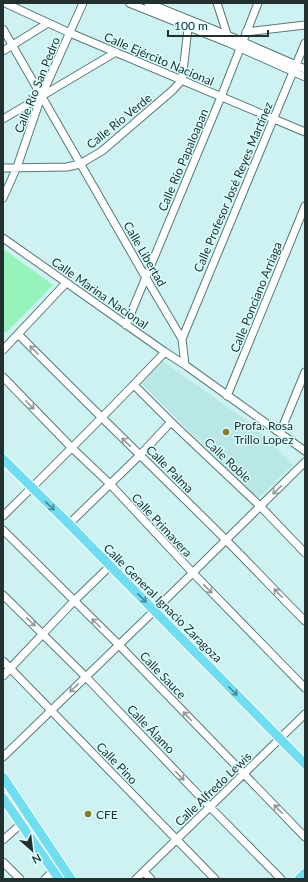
<svg xmlns="http://www.w3.org/2000/svg" width="308" height="882" viewBox="0 0 308 882" font-family="Lato,sans-serif">
<rect width="100%" height="100%" fill="#cef1f1"/>
<path fill="#b9e7e6" d="M 161,360 L 253,425 L 293,465 L 257,499 L 140,382 Z"/>
<path fill="#96f3bc" d="M 3,249 L 53,285 L 6,333 L 3,330 Z"/>
<g fill="none" stroke-linecap="round" stroke-linejoin="round">
<g stroke="#587979" stroke-width="9">
<path id="minor" d="M 5,3 L 70,33 L 305,132
M 129,3 L 229,43 L 305,77
M 148,3 L 227,35 L 305,69
M 217,3 L 228,37
M 3,29 L 146,278 L 182,339 L 185,365
M 246,32 L 305,25
M 3,51 L 48,23
M 3,119 L 116,52
M 3,168 L 67,167 L 80,164 L 102,151 L 173,90 L 182,80 L 189,20
M 3,198 L 17,167 L 41,97 L 83,3
M 3,238 L 165,352 L 185,365 L 305,451
M 126,325 L 221,97 L 258,3
M 18,334 C 86,403 156,470 225,539 C 252,566 278,594 305,621
M 182,339 L 305,43
M 3,350 L 66,283
M 3,377 L 72,448 L 110,484 L 193,573 L 305,688
M 134,385 L 171,422 L 260,506 L 305,553
M 227,396 L 305,206
M 280,433 L 305,372
M 3,516 C 58,462 112,408 165,352
M 69,524 L 140,455 L 171,422
M 3,530 L 119,645 L 305,837
M 3,595 L 86,677 L 210,807 L 281,879
M 3,661 L 215,879
M 3,676 L 74,601 L 110,566
M 3,757 L 154,611 L 305,462
M 3,840 L 29,817
M 3,862 L 20,879
M 144,872 L 151,879
M 45,879 L 56,868
M 136,879 L 305,714"/>
</g>
<g stroke="#fff" stroke-width="11">
<path id="major" d="M 3,459 L 69,524 L 305,764
M 3,777 L 71,879
M 3,798 L 59,879
M 299,879 L 305,873"/>
</g>
<use href="#minor" stroke="#fff" stroke-width="7"/>
<use href="#major" stroke="#70ddf0" stroke-width="9"/>
</g>
<defs><path id="oneway-shaft" d="M-6 0H5M1.5-3L5.5 0L1.5 3" fill="none" stroke-width="1.6" stroke-linecap="round" stroke-linejoin="round"/></defs>
<g stroke="#909898">
<use href="#oneway-shaft" transform="translate(34 350) rotate(-135)"/>
<use href="#oneway-shaft" transform="translate(30 405) rotate(46)"/>
<use href="#oneway-shaft" transform="translate(126 442) rotate(-136)"/>
<use href="#oneway-shaft" transform="translate(277 490) rotate(136)"/>
<use href="#oneway-shaft" transform="translate(208 589) rotate(46)"/>
<use href="#oneway-shaft" transform="translate(278 593) rotate(-134)"/>
<use href="#oneway-shaft" transform="translate(31 622) rotate(44)"/>
<use href="#oneway-shaft" transform="translate(96 623) rotate(-135)"/>
<use href="#oneway-shaft" transform="translate(74 688) rotate(136)"/>
<use href="#oneway-shaft" transform="translate(187 716) rotate(-134)"/>
<use href="#oneway-shaft" transform="translate(180 776) rotate(46)"/>
<use href="#oneway-shaft" transform="translate(278 809) rotate(-134)"/>
</g>
<g stroke="#498690">
<use href="#oneway-shaft" transform="translate(50 506) rotate(44)"/>
<use href="#oneway-shaft" transform="translate(142 598) rotate(45)"/>
<use href="#oneway-shaft" transform="translate(233 691) rotate(45)"/>
</g>
<g fill="#8a7b21" stroke="#dbfffe" stroke-width="1.5">
<circle cx="226" cy="432" r="4"/>
<circle cx="88" cy="814" r="4"/>
</g>
<g text-anchor="middle" dominant-baseline="central" stroke-width="3" stroke-linejoin="round" paint-order="stroke">
<g font-size="12" fill="#223030" stroke="#dbfffe">
<text transform="translate(159 59) rotate(23)">Calle Ejército Nacional</text>
<text transform="translate(37 85) rotate(-68)">Calle Río San Pedro</text>
<text transform="translate(119 121) rotate(-39)">Calle Río Verde</text>
<text transform="translate(183 160) rotate(-67)">Calle Río Papaloapan</text>
<text transform="translate(233 187) rotate(-67)">Calle Profesor José Reyes Martínez</text>
<text transform="translate(145 254) rotate(60)">Calle Libertad</text>
<text transform="translate(100 293) rotate(35)">Calle Marina Nacional</text>
<text transform="translate(256 297) rotate(-68)">Calle Ponciano Arriaga</text>
<text transform="translate(228 460) rotate(43)">Calle Roble</text>
<text transform="translate(170 469) rotate(45)">Calle Palma</text>
<text transform="translate(162 525) rotate(47)">Calle Primavera</text>
<text transform="translate(163 603) rotate(45)">Calle General Ignacio Zaragoza</text>
<text transform="translate(163 675) rotate(46)">Calle Sauce</text>
<text transform="translate(151 729) rotate(46)">Calle Álamo</text>
<text transform="translate(117 763) rotate(46)">Calle Pino</text>
<text transform="translate(213 789) rotate(-44)">Calle Alfredo Lewis</text>
</g>
<g font-size="12" fill="#223030" stroke="#dbfffe" text-anchor="start">
<text x="234" y="425">Profa. Rosa<tspan x="234" dy="14">Trillo Lopez</tspan></text>
<text x="96" y="814">CFE</text>
</g>
</g>
<rect width="308" height="882" fill="none" stroke="#223030" stroke-width="8"/>
<g transform="translate(32 850) rotate(152)" stroke="#dbfffe" stroke-width="3" paint-order="stroke">
<path d="M0-3L7 15L0 10L-7 15Z" fill="#223030"/>
<text y="-6" font-size="11" font-weight="bold" text-anchor="middle" fill="#223030">N</text>
</g>
<path d="M168 30v6h100v-6" fill="none" stroke="#223030" stroke-width="2"/>
<text x="174" y="30" font-size="12" fill="#223030" stroke="#dbfffe" stroke-width="3" paint-order="stroke">100 m</text>
</svg>
